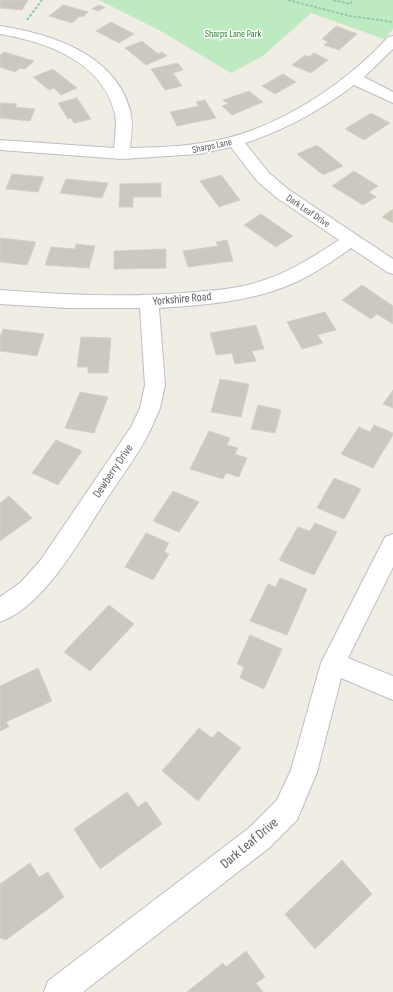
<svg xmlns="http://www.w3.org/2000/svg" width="393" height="992" viewBox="0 0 393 992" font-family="'Sofia Sans Condensed',sans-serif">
<rect width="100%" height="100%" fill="#f0eee4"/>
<path fill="#beeac1" d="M 99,0 L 393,0 L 393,29 L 384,39 L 311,13 L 263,56 L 231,73 L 159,30 Z"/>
<path fill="#cbc8c1" stroke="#d6d1c2" d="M 0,0 L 28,0 L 22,10 L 0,8 Z
M 63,5 L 88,12 L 83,17 L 80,16 L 72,23 L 49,16 Z
M 98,5 L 105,7 L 99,11 L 92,9 Z
M 111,22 L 134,34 L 119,43 L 96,31 Z
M 336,26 L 357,34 L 339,50 L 324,45 L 328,42 L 322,39 Z
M 142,41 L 158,54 L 162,52 L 167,56 L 146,65 L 125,48 Z
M 4,52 L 34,61 L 25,69 L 20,68 L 15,72 L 0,67 L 0,55 Z
M 314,53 L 328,60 L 311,73 L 292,65 L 305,55 L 309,57 Z
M 178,63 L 183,70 L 173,73 L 182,86 L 165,90 L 151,69 Z
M 53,69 L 77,88 L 61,95 L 54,88 L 49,90 L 33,77 Z
M 283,74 L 296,82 L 275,94 L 262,86 Z
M 249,91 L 263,102 L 232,115 L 222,106 L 228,104 L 223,100 Z
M 77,98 L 91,119 L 74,123 L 71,118 L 68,119 L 58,103 Z
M 205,100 L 216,118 L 177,126 L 170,112 L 199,106 L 196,102 Z
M 0,103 L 17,104 L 15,107 L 35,109 L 30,121 L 0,118 Z
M 371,113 L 390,123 L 364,140 L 345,129 Z
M 317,145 L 343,166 L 323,175 L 297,154 Z
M 354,171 L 378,186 L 369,192 L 376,197 L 363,205 L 332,186 Z
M 12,174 L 44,177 L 38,192 L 6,189 Z
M 221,175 L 240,200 L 219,207 L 200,181 Z
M 66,179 L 108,183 L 102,198 L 60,193 Z
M 161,183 L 161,197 L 133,197 L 133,207 L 119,207 L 120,184 Z
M 393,209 L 393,223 L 382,217 Z
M 261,214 L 293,236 L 276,247 L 244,225 Z
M 0,238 L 36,242 L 27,265 L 0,262 Z
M 227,240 L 233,261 L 188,267 L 183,251 L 218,246 L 216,242 Z
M 76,244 L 95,246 L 89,268 L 45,265 L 51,247 L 75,249 Z
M 166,249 L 166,268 L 114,269 L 114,251 Z
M 362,285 L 393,306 L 393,324 L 377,314 L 371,319 L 342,300 Z
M 325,312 L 336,330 L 317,335 L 323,343 L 302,349 L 287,322 Z
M 256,325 L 264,349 L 252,351 L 256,361 L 235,364 L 232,353 L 216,355 L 210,333 Z
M 3,329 L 44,334 L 37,356 L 0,351 L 0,337 Z
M 81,337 L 111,338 L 108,373 L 88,373 L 88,367 L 77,367 Z
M 220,379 L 249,384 L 241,417 L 211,412 Z
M 393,390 L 393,408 L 383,404 Z
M 80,392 L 108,397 L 94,433 L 65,428 Z
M 258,405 L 281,410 L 275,433 L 251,429 Z
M 374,425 L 393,433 L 393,435 L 373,468 L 341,454 L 359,427 L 370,432 Z
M 209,431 L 230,438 L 227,445 L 238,448 L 235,454 L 247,458 L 239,477 L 226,473 L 223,479 L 190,469 Z
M 56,440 L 82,451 L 58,485 L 32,473 Z
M 334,478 L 361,489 L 344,519 L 317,508 Z
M 173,491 L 199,502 L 179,532 L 153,521 Z
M 9,496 L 32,518 L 0,541 L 0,503 Z
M 315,523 L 337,532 L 314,575 L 279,560 L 298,527 L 310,531 Z
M 146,533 L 169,543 L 164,552 L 169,554 L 153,580 L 125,567 Z
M 280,578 L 307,589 L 287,635 L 250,621 L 268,584 L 276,587 Z
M 109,605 L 134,624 L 90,671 L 64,652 Z
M 250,635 L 282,649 L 264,689 L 240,678 L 244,667 L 237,664 Z
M 38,668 L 52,701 L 6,722 L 9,727 L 0,731 L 0,686 Z
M 199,728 L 212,738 L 218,731 L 241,748 L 198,801 L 162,771 Z
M 127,792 L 138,807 L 146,801 L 162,824 L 100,869 L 74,829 Z
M 342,860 L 372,894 L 315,949 L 285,914 Z
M 30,863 L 39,877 L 48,872 L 64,897 L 6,940 L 0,938 L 0,884 Z
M 246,951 L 265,977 L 256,983 L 263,992 L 187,992 L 223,963 L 226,967 Z"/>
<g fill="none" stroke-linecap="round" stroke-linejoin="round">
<g stroke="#bcbec5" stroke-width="2">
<path id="minor" d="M 0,26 C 52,34 118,55 131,114 C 133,125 131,137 130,148 L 133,148 C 165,147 196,146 227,138 C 284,124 349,81 388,37 L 393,36 L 393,49 L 364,77 L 393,92 L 393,103 L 354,85 C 321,110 285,130 245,143 L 269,173 L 289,190 L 393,259 L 393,274 L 387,272 L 351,248 C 333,261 314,274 294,283 C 251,302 204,305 159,308 L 165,385 L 160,408 L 150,431 C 138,455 121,477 106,500 C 80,539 46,605 0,622 L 0,597 L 20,583 L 40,561 L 131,427 L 140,408 L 145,385 L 140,308 L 67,308 L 0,304 L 0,290 C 65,295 130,298 195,292 C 219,290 244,288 267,279 C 293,270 316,255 339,240 L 277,198 L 257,181 L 231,147 L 199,154 L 122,159 L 0,150 L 0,140 L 114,148 C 115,137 117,124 115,114 C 103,62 47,42 0,34 Z
M 393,534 L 393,567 L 348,658 L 393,676 L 393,700 L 341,678 L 317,772 L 297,820 L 269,848 L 83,992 L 44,992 L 48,981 L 249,828 L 277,800 L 291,770 L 321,663 L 385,537 Z"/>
</g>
<path stroke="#95caa7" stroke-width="2" stroke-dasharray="3 1.5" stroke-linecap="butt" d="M 288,0 L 350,16 L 393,22
M 333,0 L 350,4 L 353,0
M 27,20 L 42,0"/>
<use href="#minor" fill="#fff" fill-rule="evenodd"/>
</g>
<g text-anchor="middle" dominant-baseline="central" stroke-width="3" stroke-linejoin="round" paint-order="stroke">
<g font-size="10" fill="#2c8634" stroke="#fff">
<text x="233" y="34">Sharps Lane Park</text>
</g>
<g font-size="10" fill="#5c6067" stroke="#fff">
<text transform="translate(212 146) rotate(-12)">Sharps Lane</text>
<text transform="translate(308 211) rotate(34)">Dark Leaf Drive</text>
</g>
<g font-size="12" fill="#5c6067" stroke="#fff">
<text transform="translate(182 299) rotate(-5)">Yorkshire Road</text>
<text transform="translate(113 471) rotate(-56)">Dewberry Drive</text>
</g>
<g font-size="14" fill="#5c6067" stroke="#fff">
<text transform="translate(249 843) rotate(-40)">Dark Leaf Drive</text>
</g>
</g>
</svg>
